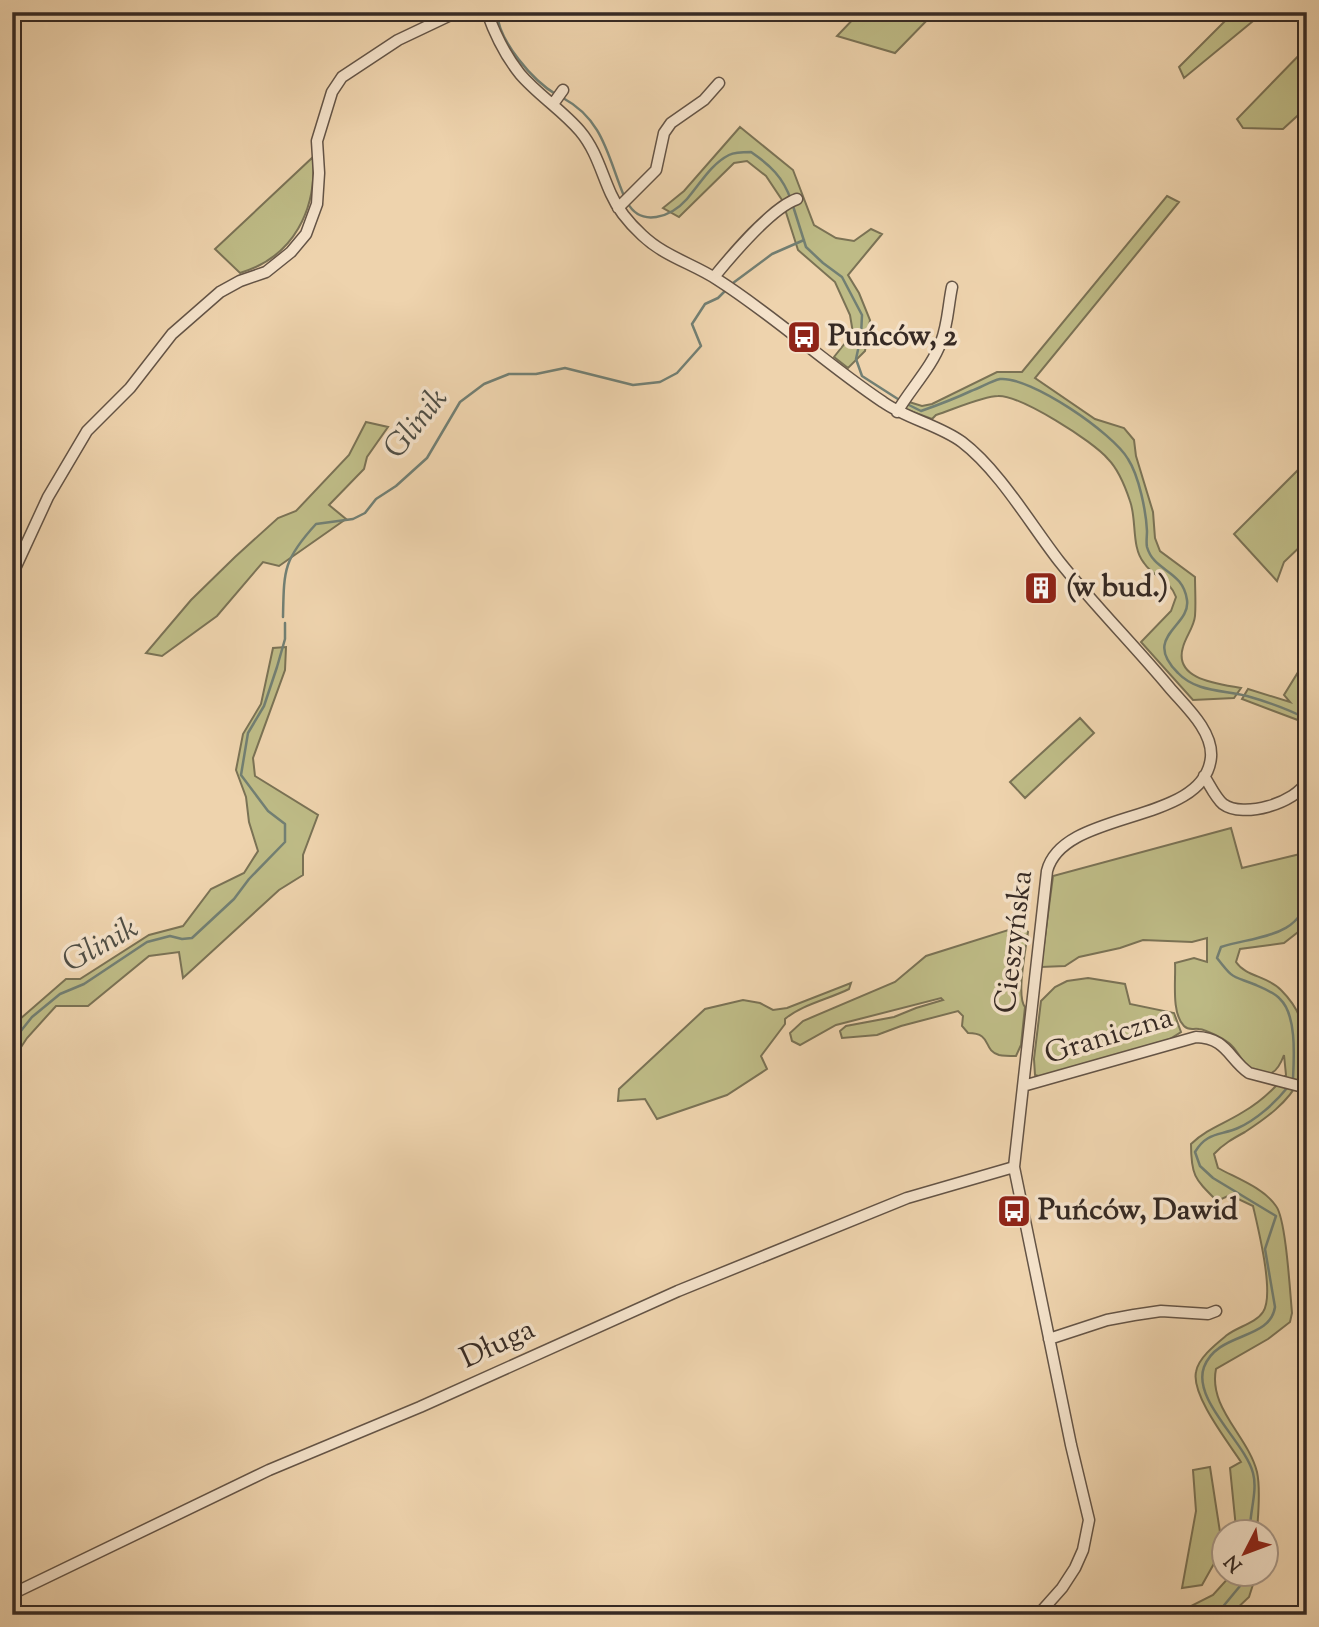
<svg xmlns="http://www.w3.org/2000/svg" width="1319" height="1627" viewBox="0 0 1319 1627" font-family="'Sorts Mill Goudy',serif">
<rect width="100%" height="100%" fill="#eed3ad"/>
<filter id="stains"><feTurbulence type="fractalNoise" baseFrequency=".00286" numOctaves="4"/><feColorMatrix values="0 0 0 0 .2 0 0 0 0 .09 0 0 0 0 .02 0 0 0 .5 -.17"/></filter>
<radialGradient id="worn" r=".72"><stop offset=".6" stop-color="#630" stop-opacity="0"/><stop offset="1" stop-color="#630" stop-opacity=".3"/></radialGradient>
<path fill="#bebb86" stroke="#7a7255" stroke-width="2" d="M 860,12 L 935,12 L 895,53 L 837,36 Z
M 1234,12 L 1264,12 L 1184,78 L 1179,67 Z
M 1307,47 L 1307,107 L 1283,129 L 1243,128 L 1237,119 Z
M 740,127 L 793,170 L 814,225 L 836,238 L 854,241 L 871,229 L 882,234 L 848,275 L 859,293 L 870,320 L 865,351 L 848,368 L 834,357 L 853,333 L 850,315 L 835,282 L 798,250 L 782,200 L 766,176 L 747,161 L 734,163 L 679,217 L 663,208 L 684,191 Z
M 313,157 C 317,209 294,257 240,273 L 215,249 Z
M 1167,196 L 1179,202 L 1035,378 L 1095,419 L 1124,428 L 1134,440 L 1136,456 L 1153,512 L 1155,538 L 1160,551 L 1195,577 C 1195,590 1196,604 1195,616 C 1194,627 1186,636 1183,647 C 1173,680 1219,684 1241,688 L 1234,698 L 1193,700 L 1141,642 L 1171,611 L 1176,597 C 1169,578 1154,578 1144,563 C 1131,547 1137,520 1130,501 C 1125,486 1119,470 1108,459 C 1093,441 1020,395 998,396 C 983,396 952,410 936,415 L 932,419 L 905,409 L 909,402 L 922,406 L 932,404 L 997,372 L 1022,372 Z
M 366,422 L 388,427 L 367,457 L 364,469 L 329,505 L 346,519 L 279,566 L 263,562 L 217,616 L 162,656 L 146,653 L 191,600 L 235,557 L 278,518 L 296,511 L 349,455 Z
M 1307,461 L 1307,540 L 1284,562 L 1277,581 L 1234,534 Z
M 286,647 L 285,670 L 253,758 L 255,776 L 318,815 L 303,855 L 303,875 L 279,890 L 183,978 L 179,952 L 149,956 L 88,1006 L 56,1006 L 27,1038 L 12,1061 L 12,1026 L 66,979 L 80,979 L 149,935 L 183,926 L 211,889 L 244,873 L 258,851 L 249,822 L 246,797 L 236,770 L 243,734 L 261,704 L 273,648 Z
M 1307,663 L 1307,725 L 1303,722 L 1242,699 L 1248,689 L 1290,702 L 1284,695 L 1300,669 Z
M 1080,718 L 1094,733 L 1025,798 L 1010,782 Z
M 1231,828 L 1242,868 L 1300,854 L 1307,849 L 1307,925 L 1284,943 L 1240,949 L 1236,962 C 1246,977 1268,976 1281,990 C 1299,1008 1307,1027 1303,1053 C 1302,1061 1302,1072 1299,1080 C 1289,1102 1265,1119 1245,1132 C 1234,1138 1223,1144 1214,1154 L 1218,1168 C 1236,1178 1264,1188 1276,1206 C 1286,1219 1290,1292 1292,1313 L 1290,1322 L 1268,1339 L 1216,1369 C 1208,1408 1248,1436 1257,1472 C 1261,1490 1258,1514 1257,1532 L 1224,1532 L 1224,1550 L 1221,1551 L 1202,1585 L 1182,1588 L 1196,1511 L 1193,1470 L 1210,1467 L 1220,1532 L 1236,1528 L 1230,1468 L 1241,1462 C 1228,1442 1191,1395 1196,1372 C 1198,1358 1216,1344 1227,1335 C 1237,1327 1256,1323 1263,1312 C 1275,1295 1258,1228 1253,1206 L 1230,1195 L 1217,1201 C 1195,1179 1191,1176 1191,1144 C 1208,1128 1224,1124 1243,1112 C 1259,1103 1274,1089 1286,1075 L 1284,1055 C 1278,1071 1270,1082 1249,1067 C 1241,1061 1237,1049 1229,1043 C 1222,1038 1207,1030 1199,1029 C 1193,1028 1189,1031 1184,1026 C 1171,1013 1176,980 1175,963 L 1194,958 L 1207,962 L 1207,938 L 1192,942 L 1143,940 L 1120,948 L 1079,957 L 1065,966 L 1041,967 L 1053,876 Z
M 1021,926 L 1028,932 C 1026,948 1016,996 1025,1007 L 1021,1045 L 1016,1056 C 1011,1056 1004,1056 999,1055 C 982,1050 993,1033 968,1033 L 962,1026 L 963,1016 L 958,1011 L 901,1026 L 877,1035 L 842,1038 L 840,1031 L 846,1026 L 894,1017 L 916,1008 L 943,1000 L 941,998 L 836,1025 L 800,1045 L 792,1041 L 790,1033 L 803,1021 L 895,982 L 926,956 Z
M 1088,978 L 1125,984 L 1130,1004 L 1174,1013 L 1181,1032 L 1162,1044 L 1042,1077 L 1035,1075 L 1034,1059 L 1041,1001 L 1055,987 L 1067,981 Z
M 851,983 L 849,989 C 829,999 801,1005 785,1019 L 785,1024 L 761,1056 L 767,1069 L 727,1095 L 657,1119 L 645,1099 L 618,1101 L 619,1089 L 705,1009 L 743,1000 L 760,1003 L 773,1010 L 787,1008 Z
M 1231,1575 L 1256,1575 L 1249,1597 L 1230,1615 L 1183,1615 L 1183,1610 L 1213,1595 Z"/>
<g fill="none" stroke-linecap="round" stroke-linejoin="round">
<path stroke="#727f73" stroke-width="2.5" d="M 497,12 C 498,41 533,81 557,95
M 563,98 C 604,120 608,158 624,196
M 627,202 C 641,228 671,217 687,199 C 700,184 711,164 729,155 C 735,152 744,152 751,152 C 770,165 783,177 791,200
M 793,206 L 806,247 L 823,263 L 842,277 L 862,315 L 861,336 L 856,359 L 862,376 L 901,401
M 733,283 L 772,254 L 804,240
M 907,404 L 921,411 C 938,405 954,399 971,391 C 980,388 991,381 1000,379 C 1030,376 1113,433 1128,459 C 1139,476 1146,511 1147,531 C 1147,536 1146,542 1147,547 C 1154,572 1183,570 1187,600 C 1191,627 1141,636 1178,673 C 1196,692 1223,690 1247,696 C 1268,702 1288,709 1307,719
M 283,617 C 284,570 283,560 316,524 L 353,519 L 365,513 L 376,499 L 396,486 L 427,458 L 460,402 L 484,384 L 509,374 L 536,374 L 565,368 L 633,385 L 660,382 L 677,373 L 701,346 L 692,324 L 705,304 L 718,298 L 727,289
M 12,1042 L 32,1017 L 60,994 L 84,984 L 147,942 L 170,936 L 182,939 L 192,938 L 234,899 L 249,879 L 285,842 L 285,824 L 268,811 L 241,775 L 248,733 L 264,706 L 277,667 L 285,639 L 285,623
M 1293,1079 C 1294,1058 1297,1015 1280,999 C 1275,993 1263,988 1256,985 C 1231,975 1234,980 1217,958 L 1221,947 C 1255,936 1303,938 1307,894
M 1250,1532 C 1249,1514 1258,1491 1253,1473 C 1245,1442 1192,1400 1204,1367 C 1218,1331 1270,1341 1275,1307 L 1265,1249 L 1276,1216 L 1213,1178 L 1200,1166 L 1195,1152 C 1207,1132 1219,1136 1238,1128 C 1256,1120 1275,1103 1287,1088
M 1216,1615 L 1245,1580 L 1246,1574"/>
<g stroke="#645446" stroke-width="13">
<path id="minor" d="M 487,12 C 495,35 505,55 520,74 C 538,95 562,110 580,131 C 596,150 601,172 611,194 C 618,210 629,223 642,235 C 665,257 692,263 718,280 C 776,317 826,364 883,402 C 907,419 939,425 962,442 C 999,470 1031,525 1059,561 C 1094,605 1133,644 1169,687 C 1184,705 1213,730 1211,757 C 1205,826 1063,808 1047,871 L 1014,1167 L 1071,1445 L 1089,1520 L 1083,1550 L 1075,1568 L 1062,1588 L 1038,1615
M 553,104 L 563,90
M 618,208 L 656,170 L 664,133 L 671,123 L 704,100 L 719,83
M 714,277 C 732,255 771,208 797,199
M 897,412 C 911,388 932,367 941,342 C 948,324 948,306 952,287
M 12,575 L 48,497 L 87,431 L 130,388 L 172,334 L 220,292 L 240,281 L 266,272 L 291,252 L 306,234 L 317,204 L 319,173 L 317,141 L 332,92 L 342,77 L 398,40 L 457,12
M 1204,776 C 1210,785 1215,797 1223,804 C 1243,819 1296,803 1307,781
M 1023,1086 L 1196,1037 C 1227,1038 1228,1058 1249,1073 L 1307,1088
M 1049,1339 L 1107,1320 L 1134,1315 L 1161,1311 L 1208,1314 L 1216,1311
M 12,1594 L 269,1470 L 420,1407 L 678,1291 L 907,1198 L 1014,1167"/>
</g>
<use href="#minor" stroke="#f4e2ca" stroke-width="10"/>
</g>
<defs>
<g id="bus-square" transform="scale(1.75)"><rect x="-9" y="-9" width="18" height="18" rx="4" fill="#8f2418" stroke="#f4e2ca"/><path d="M-5-6H5V4H4V6H2V4H-2V6H-4V4H-5ZM-3.5-4V0h7V-4ZM-3.5 1.2v1.5H-2V1.2ZM2 1.2v1.5H3.5V1.2Z" fill="#fff"/></g>
<g id="building-square" transform="scale(1.75)"><rect x="-9" y="-9" width="18" height="18" rx="4" fill="#8f2418" stroke="#f4e2ca"/><path d="M-4-6H4V6H1V3H-1V6H-4ZM-2.5-4.3h1.7v1.8h-1.7ZM.8-4.3h1.7v1.8H.8ZM-2.5-1h1.7V.8h-1.7ZM.8-1h1.7V.8H.8Z" fill="#fff"/></g>
</defs>
<g fill-rule="evenodd">
<use href="#bus-square" x="804" y="337"/>
<use href="#building-square" x="1041" y="588"/>
<use href="#bus-square" x="1014" y="1211"/>
</g>
<g text-anchor="middle" dominant-baseline="central" stroke-width="7" stroke-linejoin="round" paint-order="stroke">
<g font-size="30" font-weight="bold" fill="#362a24" stroke="#f4e2ca" text-anchor="start">
<text x="828" y="337">Puńców, 2</text>
<text x="1066" y="588">(w bud.)</text>
<text x="1038" y="1211">Puńców, Dawid</text>
</g>
<g font-size="30" fill="#362a24" stroke="#f4e2ca">
<text transform="translate(1015 942) rotate(-83)">Cieszyńska</text>
<text transform="translate(1109 1037) rotate(-17)">Graniczna</text>
<text transform="translate(498 1345) rotate(-25)">Długa</text>
</g>
<g font-size="32" font-style="italic" fill="#4f4e45" stroke="#f4e2ca">
<text transform="translate(417 424) rotate(-51)">Glinik</text>
<text transform="translate(101 946) rotate(-29)">Glinik</text>
</g>
</g>
<rect width="1319" height="1627" fill="none" stroke="#eed3ad" stroke-width="42"/>
<rect x="14" y="14" width="1291" height="1599" fill="none" stroke="#362a24" stroke-width="3.5"/>
<rect x="21" y="21" width="1277" height="1585" fill="none" stroke="#362a24" stroke-width="2"/>
<g transform="translate(1245 1553) rotate(228)"><circle r="33" fill="#f4e2ca" stroke="#a89888" stroke-width="2"/>
<path d="M0-5L12 26L0 18L-12 26Z" fill="#8f2418"/>
<text y="-10" font-size="19" font-weight="bold" text-anchor="middle" fill="#362a24">N</text>
</g>
<rect width="100%" height="100%" filter="url(#stains)"/>
<rect width="100%" height="100%" fill="url(#worn)"/>
</svg>
